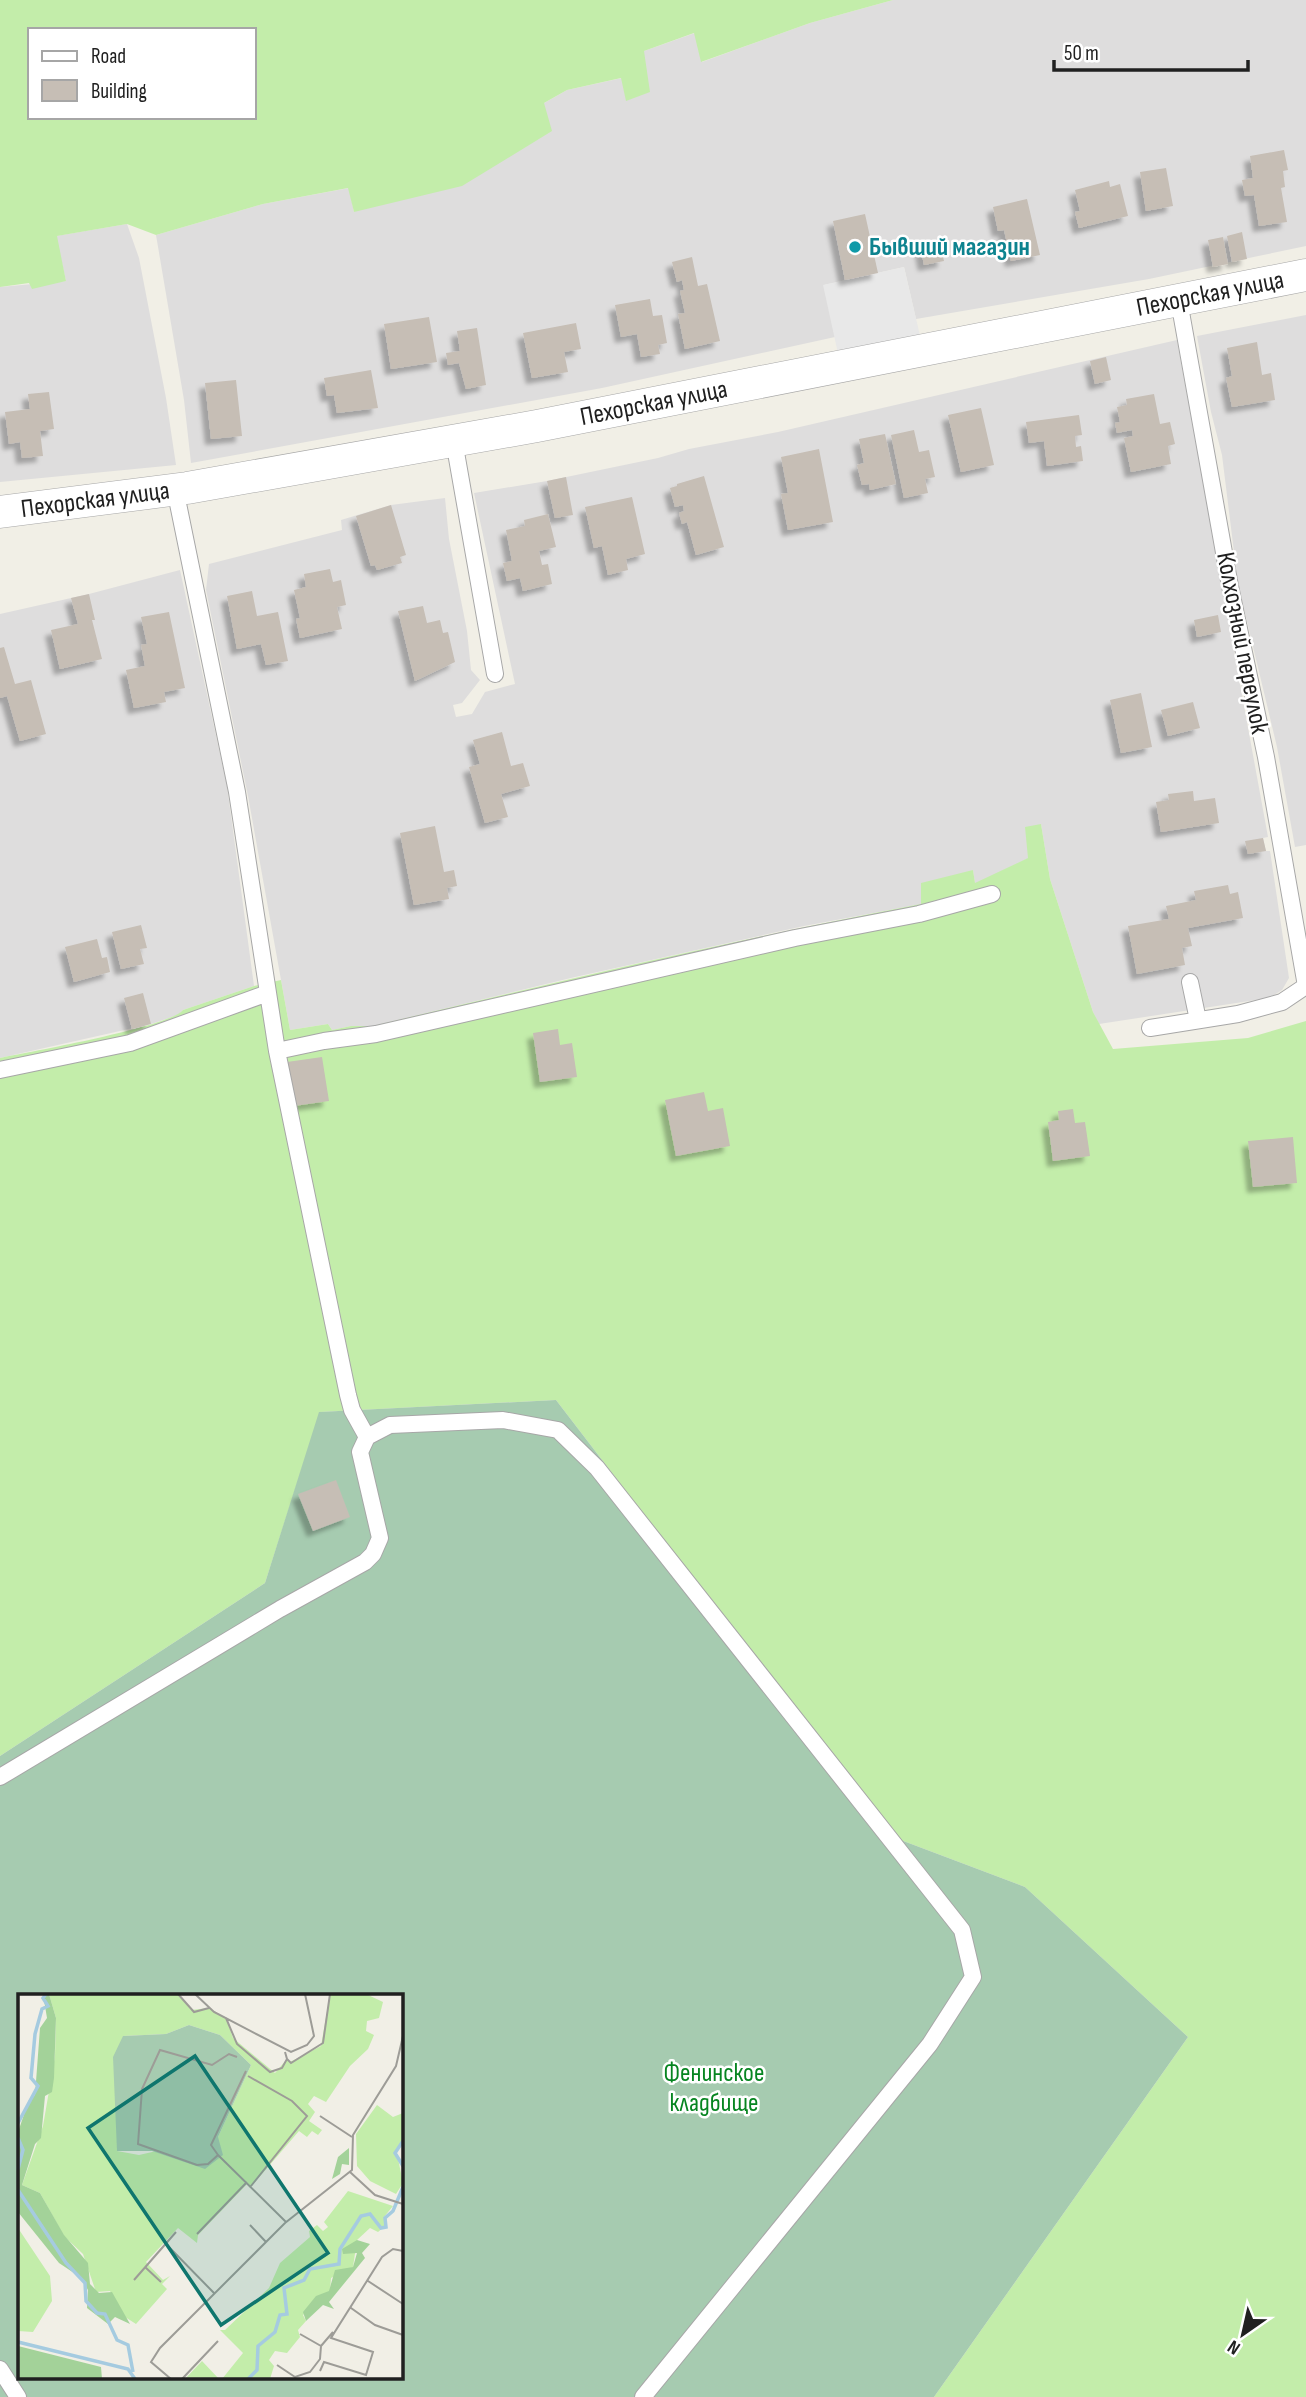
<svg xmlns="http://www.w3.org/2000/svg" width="1306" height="2397" viewBox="0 0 1306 2397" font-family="'Sofia Sans Condensed',sans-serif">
<defs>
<filter id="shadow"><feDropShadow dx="-6" dy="6" stdDeviation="2" flood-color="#0004"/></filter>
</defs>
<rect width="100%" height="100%" fill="#f1efe6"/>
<path fill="#dedddd" d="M 893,0 L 1306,0 L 1306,246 L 1149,279 L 916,319 L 904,267 L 824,285 L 835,337 L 602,388 L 191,463 L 184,400 L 156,235 L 263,204 L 349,188 L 354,212 L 567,90 L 622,78 L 644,51 L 695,33 L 702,62 L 810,23 Z
M 127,224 L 139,258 L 166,398 L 176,465 L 0,482 L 0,287 L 66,281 L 56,236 Z
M 1306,315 L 1306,845 L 1295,847 L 1277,747 L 1238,584 L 1222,455 L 1211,412 L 1197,336 Z
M 1177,340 L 1268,837 L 1263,838 L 1266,851 L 1270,851 L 1289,978 L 1282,990 L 1269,998 L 1099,1024 L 1093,1012 L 1050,879 L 1041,824 L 1029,858 L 975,884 L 973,870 L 922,904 L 804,926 L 575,977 L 373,1026 L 351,1026 L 332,1030 L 328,1024 L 290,1030 L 248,796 L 206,590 L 209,564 L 342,530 L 341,520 L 391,505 L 445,498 L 449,539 L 467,631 L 471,670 L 480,680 L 462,703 L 453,705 L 456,717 L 472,714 L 485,692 L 515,684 L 474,493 L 547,481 L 658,458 L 689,449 L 778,432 Z
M 180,570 L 227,786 L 254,986 L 183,1010 L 178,1015 L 151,1024 L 0,1058 L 0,614 L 89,594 Z"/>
<path fill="#c3edaa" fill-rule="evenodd" d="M 0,0 L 893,0 L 810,23 L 701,62 L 694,33 L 644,51 L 650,92 L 626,101 L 621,78 L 567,90 L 544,103 L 552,131 L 462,186 L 354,212 L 348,188 L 263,204 L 156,235 L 127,224 L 57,236 L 66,281 L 32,289 L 29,283 L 0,287 ZM 30,30 L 254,30 L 254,117 L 30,117 Z
M 1041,824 L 1050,879 L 1093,1012 L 1113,1049 L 1248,1038 L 1306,1021 L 1306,2397 L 934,2397 L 1188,2037 L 1025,1887 L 898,1839 L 824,1749 L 556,1400 L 320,1412 L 265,1583 L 0,1756 L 0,1058 C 29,1052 169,1027 183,1010 L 254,986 L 281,980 L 290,1030 L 328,1024 L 332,1030 L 351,1026 L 373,1026 C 555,982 737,939 921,904 L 921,883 L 973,870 L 975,883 L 1028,858 L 1025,827 Z"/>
<path fill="#a6cbb0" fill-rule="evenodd" d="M 556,1400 L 824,1749 L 898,1839 L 1025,1887 L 1188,2037 L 934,2397 L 0,2397 L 0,1756 L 265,1583 L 319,1412 ZM 19,1996 L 401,1996 L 401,2378 L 19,2378 Z"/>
<path fill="#e8e8e8" d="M 904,267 L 921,340 L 839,358 L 823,285 Z"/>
<path fill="#c6beb5" filter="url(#shadow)" d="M 1284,150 L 1288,170 L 1283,171 L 1285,187 L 1281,188 L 1287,222 L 1259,226 L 1254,195 L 1245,196 L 1242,180 L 1253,178 L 1250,156 Z
M 1166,168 L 1173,206 L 1146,211 L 1140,172 Z
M 1109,181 L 1110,187 L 1120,184 L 1128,216 L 1079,228 L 1075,212 L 1080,211 L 1075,190 Z
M 1027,199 L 1040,255 L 1011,261 L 1004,230 L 998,231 L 993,207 Z
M 865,214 L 878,273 L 845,280 L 833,221 Z
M 1242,232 L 1247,259 L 1232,262 L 1227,236 Z
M 1223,237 L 1228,264 L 1213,267 L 1208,240 Z
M 939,240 L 944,261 L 924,265 L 920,245 Z
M 692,257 L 698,286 L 707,284 L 720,341 L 685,349 L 678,314 L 685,313 L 680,291 L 684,290 L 682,280 L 677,282 L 672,262 Z
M 650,299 L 653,316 L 662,315 L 667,343 L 658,345 L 660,354 L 641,357 L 637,334 L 621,337 L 615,305 Z
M 429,317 L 437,362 L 391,369 L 384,324 Z
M 576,323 L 581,349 L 564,352 L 568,372 L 532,378 L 523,333 Z
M 477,328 L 486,385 L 466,389 L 459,363 L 448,365 L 446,353 L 460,351 L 457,331 Z
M 1257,342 L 1262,375 L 1271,373 L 1275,400 L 1232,407 L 1226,378 L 1232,376 L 1227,348 Z
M 1106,357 L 1111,380 L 1095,384 L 1090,361 Z
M 371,370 L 378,408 L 337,413 L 334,395 L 327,396 L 324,378 Z
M 236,380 L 242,436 L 211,439 L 205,383 Z
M 49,392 L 54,429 L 40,431 L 43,456 L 22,458 L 20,442 L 9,444 L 5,412 L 30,409 L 28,394 Z
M 1154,394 L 1160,424 L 1170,422 L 1175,444 L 1168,446 L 1171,464 L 1131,472 L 1124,438 L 1133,436 L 1132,430 L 1117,433 L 1115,423 L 1120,422 L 1117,407 L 1127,405 L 1126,399 Z
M 981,408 L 994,465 L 961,472 L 948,415 Z
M 1079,415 L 1082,435 L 1075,436 L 1076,447 L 1081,446 L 1083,461 L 1047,466 L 1044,441 L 1029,443 L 1026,422 Z
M 914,430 L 919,452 L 929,450 L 935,477 L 925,479 L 928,493 L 904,498 L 891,435 Z
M 885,434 L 896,484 L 870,490 L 869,484 L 862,485 L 857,465 L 864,463 L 859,439 Z
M 819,449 L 833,522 L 788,530 L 781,494 L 788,493 L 781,457 Z
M 704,476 L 724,547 L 696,555 L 687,522 L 682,524 L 679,513 L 684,511 L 683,505 L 675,507 L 670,488 L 677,486 L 677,484 Z
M 566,477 L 573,515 L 555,518 L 547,481 Z
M 632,497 L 645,554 L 626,559 L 628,570 L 608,575 L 602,546 L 594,548 L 585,507 Z
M 391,505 L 406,555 L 400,557 L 402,563 L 377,570 L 375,565 L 371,566 L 356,516 Z
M 548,514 L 556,547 L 539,551 L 542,565 L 548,564 L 552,584 L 523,591 L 520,578 L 507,581 L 503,563 L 512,561 L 506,530 L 525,526 L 524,520 Z
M 330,569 L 333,582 L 341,580 L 346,605 L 337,607 L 342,629 L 300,638 L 296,619 L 300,618 L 294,590 L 306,587 L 304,574 Z
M 252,591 L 257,616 L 278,612 L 288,661 L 266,665 L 261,644 L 237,649 L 227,596 Z
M 89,594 L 95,620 L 92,620 L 102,659 L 60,669 L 51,630 L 78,624 L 71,598 Z
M 423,606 L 427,623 L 440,620 L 443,633 L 448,632 L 455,662 L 415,681 L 398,611 Z
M 169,612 L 185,688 L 164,692 L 166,702 L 134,708 L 126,670 L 145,666 L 141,645 L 147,644 L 141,617 Z
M 1218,615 L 1221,632 L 1197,637 L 1194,620 Z
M 4,647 L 15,684 L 31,680 L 46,734 L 20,741 L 7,696 L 0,698 L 0,648 Z
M 1141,693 L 1152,747 L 1121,753 L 1110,700 Z
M 1193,702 L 1200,728 L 1168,736 L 1161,710 Z
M 502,732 L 511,766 L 523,763 L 530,786 L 501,794 L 508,817 L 485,823 L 469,767 L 480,764 L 473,740 Z
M 1193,791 L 1194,801 L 1215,798 L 1219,823 L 1161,832 L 1156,802 L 1169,800 L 1168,794 Z
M 435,826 L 444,872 L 454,870 L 457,886 L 447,888 L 449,899 L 414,905 L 400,833 Z
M 1263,838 L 1266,851 L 1248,854 L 1245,841 Z
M 1228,885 L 1230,894 L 1238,892 L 1243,918 L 1188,928 L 1192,946 L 1182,948 L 1185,965 L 1137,974 L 1128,926 L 1169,919 L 1166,906 L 1196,900 L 1194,891 Z
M 141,925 L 147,948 L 140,949 L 144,964 L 121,969 L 112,932 Z
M 97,939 L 102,958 L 107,957 L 110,972 L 74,982 L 65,947 Z
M 143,993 L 151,1024 L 132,1029 L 124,998 Z
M 558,1029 L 560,1045 L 572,1043 L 577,1077 L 540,1082 L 533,1033 Z
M 322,1057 L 329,1101 L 294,1106 L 287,1062 Z
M 704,1092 L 708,1111 L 723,1108 L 730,1146 L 676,1156 L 665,1100 Z
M 1073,1109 L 1075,1123 L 1085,1122 L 1090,1156 L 1053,1161 L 1048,1122 L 1059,1120 L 1058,1111 Z
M 1293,1137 L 1297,1183 L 1253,1187 L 1248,1141 Z
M 336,1480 L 350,1517 L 313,1531 L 298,1494 Z"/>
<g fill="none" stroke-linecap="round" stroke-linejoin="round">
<g stroke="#a7a7a7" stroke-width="18">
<path id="service" d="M 1179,301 L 1230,586 L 1266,757 L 1306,986
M 454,441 L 495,674
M 175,489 L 237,792 L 277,1051 L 348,1395 L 352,1410 L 367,1437
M 1190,982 L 1198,1020
M 1150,1028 L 1238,1014 L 1282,1002 L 1306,986
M 277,1051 L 324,1041 L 376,1034 L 795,938 L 919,914 L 992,894
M 0,1070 L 130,1043 L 268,993
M 0,1777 L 280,1609 L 365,1562 L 373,1554 L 380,1538 L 360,1452 L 367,1437 L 390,1425 L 503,1420 L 558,1430 L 597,1468 L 962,1930 L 973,1977 L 930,2044 L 643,2397
M 0,2369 L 18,2397"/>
</g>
<g stroke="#a7a7a7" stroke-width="33">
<g id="minor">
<path id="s1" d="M 0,512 L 187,488 L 537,426 L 1306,275"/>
</g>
</g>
<use href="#service" stroke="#fff" stroke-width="16"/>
<use href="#minor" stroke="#fff" stroke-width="32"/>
</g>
<circle fill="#0f9aa8" stroke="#fff" stroke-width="2.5" cx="855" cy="247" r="7"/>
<g text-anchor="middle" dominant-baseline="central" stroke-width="5" stroke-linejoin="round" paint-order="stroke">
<g font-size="26" font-weight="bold" fill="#0d838f" stroke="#fff" text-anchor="start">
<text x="869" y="247">Бывший магазин</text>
</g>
<g font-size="26" fill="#202020" stroke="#fff">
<text stroke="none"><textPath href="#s1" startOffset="1230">Пехорская улица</textPath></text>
<text stroke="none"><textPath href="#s1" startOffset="663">Пехорская улица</textPath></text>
<text stroke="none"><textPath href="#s1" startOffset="96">Пехорская улица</textPath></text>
<text transform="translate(1242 643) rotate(79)">Колхозный переулок</text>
</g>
<g font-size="26" fill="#078521" stroke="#fff">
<text x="714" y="2073">Фенинское<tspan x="714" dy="30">кладбище</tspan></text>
</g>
</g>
<g transform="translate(18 1994)">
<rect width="385" height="385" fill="#f1efe6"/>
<path d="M 31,0 L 160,0 L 173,16 L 191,14 L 208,24 L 215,44 L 257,79 L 269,65 L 272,68 L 303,52 L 312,0 L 348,0 L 365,8 L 361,24 L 349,27 L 348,37 L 356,41 L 350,55 L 332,72 L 308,108 L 296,102 L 290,110 L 297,118 L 291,127 L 304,136 L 300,141 L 294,137 L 289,143 L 281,137 L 232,194 L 229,190 L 180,241 L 179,249 L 160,234 L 128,268 L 145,286 L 152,282 L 144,290 L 149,295 L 118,330 L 104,321 L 92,297 L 78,298 L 65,260 L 46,242 L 22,199 L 4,191 L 25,132 L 37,62 L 38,24 ZM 171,31 L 202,41 L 233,71 L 200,143 L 121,161 L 99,157 L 105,42 L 148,40 ZM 359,111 L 375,123 L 385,119 L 385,147 L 378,155 L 385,189 L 378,200 L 352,187 L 339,172 L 338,140 ZM 330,197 L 375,212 L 366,223 L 367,232 L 360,238 L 352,234 L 339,246 L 335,273 L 313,284 L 312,297 L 285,321 L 288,327 L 280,336 L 282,343 L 269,359 L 257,357 L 251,366 L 256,372 L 252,385 L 204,385 L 225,359 L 202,336 L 207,336 L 251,294 L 262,269 L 292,243 L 291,237 L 299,231 L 305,237 L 310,233 L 306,228 ZM 0,234 L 32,282 L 34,307 L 15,338 L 0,337 ZM 184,367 L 201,385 L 167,385 Z" fill="#c3edaa" fill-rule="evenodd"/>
<path d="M 25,0 L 31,0 L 38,24 L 36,84 L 34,98 L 27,102 L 23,144 L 17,150 L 4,191 L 22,199 L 46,241 L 70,269 L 72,290 L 81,299 L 94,298 L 112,330 L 97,323 L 90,330 L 69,314 L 70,296 L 62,283 L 41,269 L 0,218 L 0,138 L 11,106 L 17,101 L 22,34 L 29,24 ZM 331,154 L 331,171 L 324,170 L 322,180 L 314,185 L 320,163 ZM 339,246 L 352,250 L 344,259 L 347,264 L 311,308 L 316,315 L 305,311 L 288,327 L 285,318 L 298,302 L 311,297 L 317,276 L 335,273 L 339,259 L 325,260 L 324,255 ZM 0,352 L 83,373 L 84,385 L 0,385 Z" fill="#a3d299"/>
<path d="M 171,31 L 202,41 L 233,71 L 200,143 L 205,161 L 187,175 L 134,157 L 99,157 L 95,63 L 105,42 L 148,40 Z" fill="#a6cbb0"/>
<path fill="none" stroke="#a5cbe0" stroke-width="3.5" d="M 0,129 L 20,92 L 13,84 L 17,40 L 24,15 L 30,12 L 25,4 L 28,0M 0,144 L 5,156 L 0,175M 385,147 L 377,159 L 385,172M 0,196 L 48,269 L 67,289 L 68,307 L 79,319 L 87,320 L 99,346 L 110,351 L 115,378M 0,348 L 110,375 L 117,385M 230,385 L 239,376 L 240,352 L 257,338 L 262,321 L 269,320 L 266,294 L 286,286 L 292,275 L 321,270 L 322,255 L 343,222 L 352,220 L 363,234 L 368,233 L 367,224 L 375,217 L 385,193"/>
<path fill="none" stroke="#9d9c97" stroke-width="2" d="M 160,0 L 176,18 L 191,14M 177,0 L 196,18 L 273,58 L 289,51 L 296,42 L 287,0M 208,24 L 219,50 L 252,78 L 264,74 L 269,65 L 267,58M 219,63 L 211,60 L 194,71 L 142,56 L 124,95 L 120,150 L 179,171 L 190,170 L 200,161 L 193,151 L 228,77M 269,65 L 273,69 L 305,49 L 312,0M 230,82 L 274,107 L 289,122 L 233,192M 302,122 L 334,143M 200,161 L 268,228M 332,178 L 357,201 L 385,210M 232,231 L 248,248M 179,240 L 229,188M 148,250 L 196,299M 127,273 L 143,288M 116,286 L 158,238M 350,287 L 385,310M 333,314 L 357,331 L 385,341M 282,340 L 303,352M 259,371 L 277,383 L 292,378 L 302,365 L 303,352 L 315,338M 302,377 L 306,368 L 348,381 L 355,358 L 313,344 L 364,263 L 375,255 L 385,257M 153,385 L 133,368 L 142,354 L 267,229 L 334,176 L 335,141 L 378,72 L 385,42M 164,385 L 200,347"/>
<path fill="#0f766e" fill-opacity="0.15" stroke="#0f766e" stroke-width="3.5" d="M 177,62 L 310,259 L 203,331 L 70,134 Z"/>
<rect width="385" height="385" fill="none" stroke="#202020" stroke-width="3.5"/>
</g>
<rect x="28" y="28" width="228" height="91" fill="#ffffff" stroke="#a6a6a6" stroke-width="2"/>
<rect x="42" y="51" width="35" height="10" fill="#ffffff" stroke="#a6a6a6" stroke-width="2"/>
<text x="91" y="63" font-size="21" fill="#202020">Road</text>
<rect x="42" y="80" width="35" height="21" fill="#c6beb5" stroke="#a6a6a6" stroke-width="2"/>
<text x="91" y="98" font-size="21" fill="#202020">Building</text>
<g transform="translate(1243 2334) rotate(214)" stroke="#ffffff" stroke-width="5" paint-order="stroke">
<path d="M0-5L12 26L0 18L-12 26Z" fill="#202020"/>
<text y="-10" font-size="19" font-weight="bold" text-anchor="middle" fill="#202020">N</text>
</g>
<path d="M1054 60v10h194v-10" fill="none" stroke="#202020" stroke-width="3.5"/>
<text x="1064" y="60" font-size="21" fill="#202020" stroke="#ffffff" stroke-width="5" paint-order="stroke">50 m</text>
</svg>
